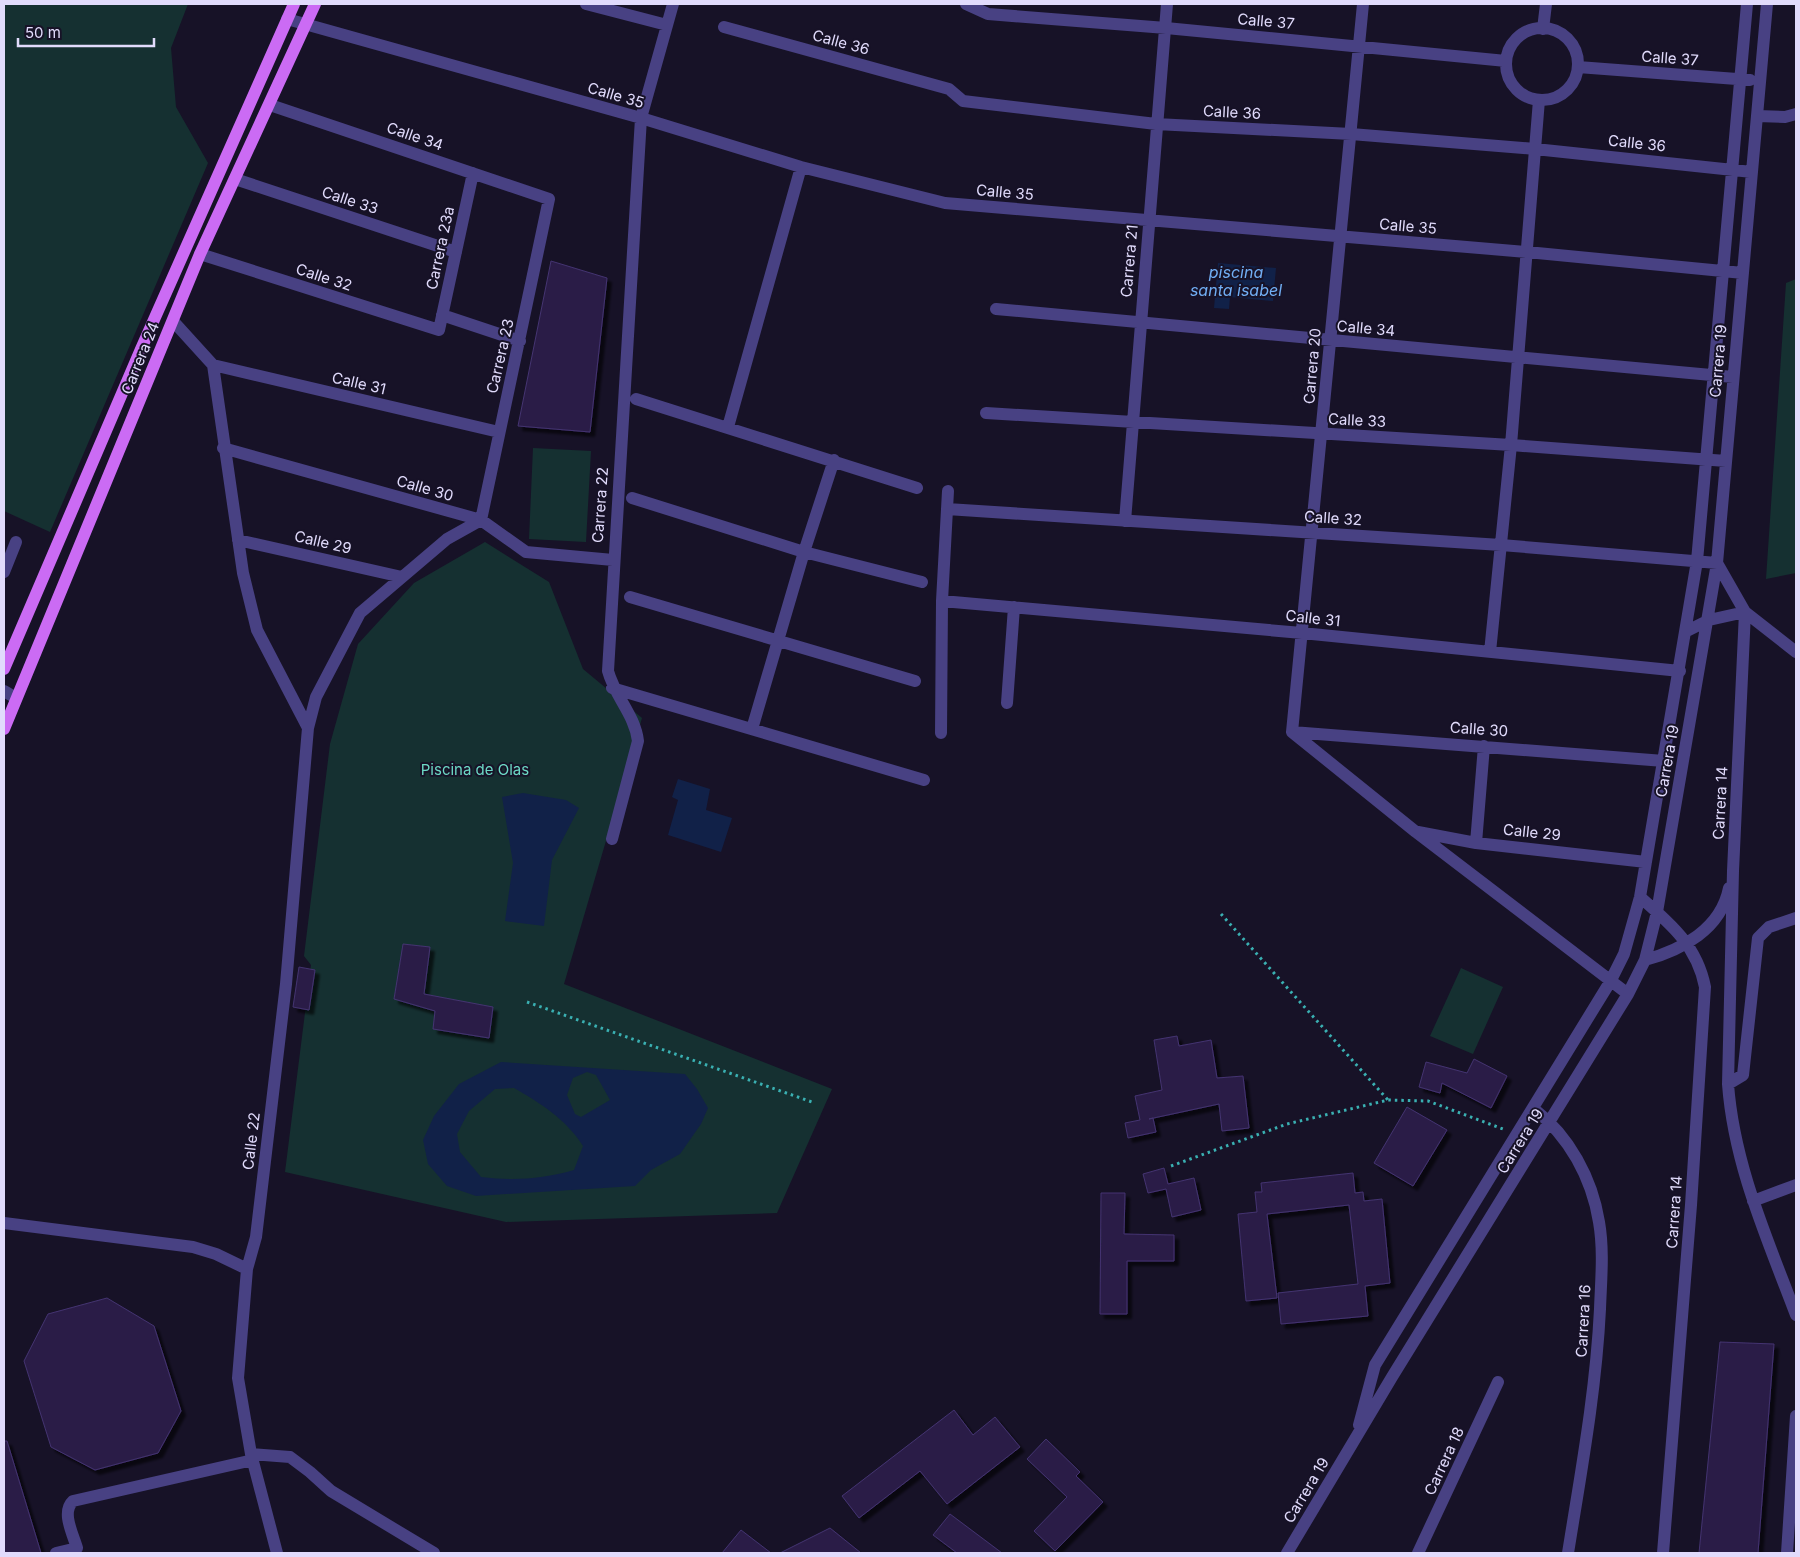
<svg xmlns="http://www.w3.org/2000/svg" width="1800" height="1557" viewBox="0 0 1800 1557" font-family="Inter,sans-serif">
<defs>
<filter id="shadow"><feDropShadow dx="4.5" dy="4.5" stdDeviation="1" flood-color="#0009"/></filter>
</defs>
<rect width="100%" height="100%" fill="#171227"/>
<path fill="#153031" d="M 4,4 L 188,4 L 171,48 L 176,107 L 208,163 L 50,532 L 4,511 Z
M 1796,279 L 1796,573 L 1766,579 L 1786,283 Z
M 533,448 L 591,451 L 586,542 L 529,539 Z
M 485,542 L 549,582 L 583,669 L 642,718 L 564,984 L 832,1089 L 777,1213 L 506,1222 L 285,1172 L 311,965 L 304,956 L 330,744 L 358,644 L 414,583 Z
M 1461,968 L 1503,987 L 1473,1054 L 1430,1036 Z"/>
<path fill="#112148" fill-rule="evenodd" d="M 1218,263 L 1276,268 L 1273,301 L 1230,297 L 1229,309 L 1214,308 Z
M 678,779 L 710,789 L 706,810 L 732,818 L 721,852 L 668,835 L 678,800 L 672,797 Z
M 523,793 L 566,800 L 579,808 L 552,860 L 544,926 L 505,921 L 513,863 L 502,797 Z
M 501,1062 L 685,1074 L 697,1089 L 708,1108 L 701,1124 L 680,1154 L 651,1170 L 635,1186 L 476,1196 L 447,1186 L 428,1164 L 423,1140 L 434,1116 L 459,1084 ZM 587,1072 L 596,1075 L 610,1100 L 581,1117 L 575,1114 L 567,1095 L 573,1078 ZM 514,1088 C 540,1103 566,1119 583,1146 L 574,1170 C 542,1179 514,1181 481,1177 L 460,1152 L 457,1134 L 469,1111 L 495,1089 Z"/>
<path fill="#2a1f47" stroke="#443371" filter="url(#shadow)" d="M 551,261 L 607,278 L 590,432 L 518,426 Z
M 403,944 L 430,947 L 424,994 L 493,1007 L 489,1038 L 433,1029 L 435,1011 L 394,999 Z
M 299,967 L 315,970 L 309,1010 L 293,1007 Z
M 1177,1036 L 1179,1046 L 1211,1040 L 1217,1078 L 1243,1076 L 1249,1128 L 1222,1131 L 1219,1104 L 1149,1119 L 1153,1118 L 1156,1132 L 1128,1138 L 1125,1123 L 1140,1120 L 1135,1096 L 1162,1090 L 1154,1040 Z
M 1474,1059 L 1507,1076 L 1491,1108 L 1442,1083 L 1440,1093 L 1419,1087 L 1426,1062 L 1467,1073 Z
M 1407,1107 L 1447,1130 L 1413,1186 L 1374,1163 Z
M 1164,1168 L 1168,1184 L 1194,1178 L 1201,1210 L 1172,1217 L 1166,1189 L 1148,1193 L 1143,1174 Z
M 1353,1173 L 1355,1193 L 1363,1192 L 1364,1201 L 1382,1199 L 1390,1283 L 1365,1286 L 1368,1316 L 1281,1324 L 1278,1293 L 1358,1284 L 1349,1205 L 1267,1214 L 1277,1298 L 1246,1301 L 1238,1214 L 1257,1212 L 1255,1192 L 1262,1192 L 1261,1183 Z
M 1101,1193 L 1125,1193 L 1124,1234 L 1174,1235 L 1174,1261 L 1127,1261 L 1127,1314 L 1100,1314 Z
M 107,1298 L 154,1326 L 181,1411 L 158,1453 L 95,1470 L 51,1447 L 24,1361 L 48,1314 Z
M 1720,1342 L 1774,1344 L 1758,1553 L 1699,1553 Z
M 954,1410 L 973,1435 L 995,1417 L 1020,1447 L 947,1504 L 920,1471 L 859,1518 L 842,1496 Z
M 1046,1439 L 1080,1472 L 1076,1476 L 1103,1502 L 1055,1551 L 1034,1531 L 1067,1497 L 1027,1459 Z
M 4,1441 L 7,1441 L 41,1553 L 4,1553 Z
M 950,1514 L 1002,1553 L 957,1553 L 933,1535 Z
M 830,1528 L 861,1553 L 780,1553 Z
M 741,1530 L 771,1553 L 722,1553 Z"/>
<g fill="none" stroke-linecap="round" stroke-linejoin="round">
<path stroke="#3ab0b2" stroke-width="3" stroke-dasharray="2.5 4" stroke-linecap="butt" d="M 1221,914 L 1388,1100
M 527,1002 L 812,1102
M 1171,1166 L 1287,1124 L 1388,1100 L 1428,1101 L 1503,1129"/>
<path stroke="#484183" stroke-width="12" d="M 586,4 L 667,25
M 966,4 L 988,14 L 1166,28 L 1506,61
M 287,19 L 641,118 L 801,167 L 945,203 L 1527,252 L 1743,273
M 724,27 L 949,89 L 963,101 L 1156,124 L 1351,134 L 1535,149 L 1752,172
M1506 64a36 36 0 1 1 72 0a36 36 0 1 1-72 0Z
M 1543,29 L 1546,4
M 1578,67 L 1750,80
M 270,105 L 549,199 L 481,520
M 1757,116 L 1785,117 L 1796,114
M 235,179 L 456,252
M 200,254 L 439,330 L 473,173
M 996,309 L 1733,377
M 442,315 L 520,341
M 173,321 L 213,365 L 243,573 L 257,630 L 308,728
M 213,365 L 499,432
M 636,399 L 917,488
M 986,413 L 1511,445 L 1726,461
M 728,427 L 801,167
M 223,448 L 481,520 L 526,552 L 613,560
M 632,498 L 804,552 L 922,582
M 947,509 L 1501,545 L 1717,563 L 1745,612 L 1796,652
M 1125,521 L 1167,4
M 238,540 L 402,577
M 4,572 L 16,542
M 630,597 L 915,681
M 942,601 L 1302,633 L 1680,671
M 1745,612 L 1733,871 L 1728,1084 C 1734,1166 1768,1240 1796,1315
M 1687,631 L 1709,620 L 1745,612
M 1490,652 L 1511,445 L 1539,100
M 612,688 L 924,780
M 4,691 L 16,698
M 1007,703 L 1014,607
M 752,729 L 804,552 L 834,460
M 1292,732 L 1363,4
M 1292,732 L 1416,832 L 1628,994
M 1292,732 L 1664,761
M 941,733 L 942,601 L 948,491
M 1418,832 L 1476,843 L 1646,862
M 612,839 L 638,741 C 635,715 615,697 608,671 L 641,118 L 673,4
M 1476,843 L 1484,746
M 1640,897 C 1671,924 1697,946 1705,987 L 1691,1205 L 1663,1553
M 1645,960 C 1682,950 1721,929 1729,888
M 1728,1084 L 1743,1075 L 1758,938 L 1769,927 L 1796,918
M 1534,1109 C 1569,1136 1592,1178 1599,1222 C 1604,1251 1601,1280 1600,1309 C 1596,1391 1581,1472 1568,1553
M 1753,1201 L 1796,1185
M 4,1223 L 193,1247 L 216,1254 L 247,1269
M 1359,1425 L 1375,1365 L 1610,982 L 1624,954 L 1640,897 L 1697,561 L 1747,4
M 251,1454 L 290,1457 L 310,1472 L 331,1491 L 434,1553
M 56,1553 L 77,1548 C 73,1534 61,1512 73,1501 L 253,1460
M 277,1553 L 251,1454 L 238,1378 L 247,1269 L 256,1237 L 286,984 L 308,728 L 316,697 L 360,613 L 447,539 L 481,520
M 1287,1553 L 1392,1377 L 1628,994 L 1645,960 L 1657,912 L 1717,563 L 1767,4
M 1418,1553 L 1498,1382
M 1787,1553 L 1796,1416"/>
<path stroke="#cb6bf4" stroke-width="12" d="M 4,669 L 141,349 L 294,4
M 4,729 L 200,254 L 315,4"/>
</g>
<g text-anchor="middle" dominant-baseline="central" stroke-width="4" stroke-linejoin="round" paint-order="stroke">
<g font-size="15" fill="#e1dbfc" stroke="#171227">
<text transform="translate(1266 21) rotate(5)">Calle 37</text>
<text transform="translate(841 42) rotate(15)">Calle 36</text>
<text transform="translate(1670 58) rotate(4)">Calle 37</text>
<text transform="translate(616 95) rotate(16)">Calle 35</text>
<text transform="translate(1232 112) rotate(3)">Calle 36</text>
<text transform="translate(415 136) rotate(19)">Calle 34</text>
<text transform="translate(1637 143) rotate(6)">Calle 36</text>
<text transform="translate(1005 192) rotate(5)">Calle 35</text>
<text transform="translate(350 200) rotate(18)">Calle 33</text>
<text transform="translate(1408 226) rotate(5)">Calle 35</text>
<text transform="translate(440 248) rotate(-78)">Carrera 23a</text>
<text transform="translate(1129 261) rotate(-85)">Carrera 21</text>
<text transform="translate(324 277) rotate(18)">Calle 32</text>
<text transform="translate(1366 328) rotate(5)">Calle 34</text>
<text transform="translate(500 356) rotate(-77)">Carrera 23</text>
<text transform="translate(140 358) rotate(-68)">Carrera 24</text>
<text transform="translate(1718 361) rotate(-85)">Carrera 19</text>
<text transform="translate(1312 366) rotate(-85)">Carrera 20</text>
<text transform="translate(359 383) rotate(13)">Calle 31</text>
<text transform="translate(1357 420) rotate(3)">Calle 33</text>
<text transform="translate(425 488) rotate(16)">Calle 30</text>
<text transform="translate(600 505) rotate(-86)">Carrera 22</text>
<text transform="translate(1333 518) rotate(4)">Calle 32</text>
<text transform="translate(323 542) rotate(13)">Calle 29</text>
<text transform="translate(1313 618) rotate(6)">Calle 31</text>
<text transform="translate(1479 729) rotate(4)">Calle 30</text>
<text transform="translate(1667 761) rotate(-80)">Carrera 19</text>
<text transform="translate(1720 803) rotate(-87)">Carrera 14</text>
<text transform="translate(1532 832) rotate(6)">Calle 29</text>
<text transform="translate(251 1141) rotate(-83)">Calle 22</text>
<text transform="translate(1520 1141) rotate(-58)">Carrera 19</text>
<text transform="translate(1674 1212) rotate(-86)">Carrera 14</text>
<text transform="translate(1583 1321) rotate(-87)">Carrera 16</text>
<text transform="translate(1444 1461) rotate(-65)">Carrera 18</text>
<text transform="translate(1306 1490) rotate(-59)">Carrera 19</text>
</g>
<g font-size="15" fill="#6cd8c5" stroke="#171227">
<text x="475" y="769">Piscina de Olas</text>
</g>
<g font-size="16" font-style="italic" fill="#71aef4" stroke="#171227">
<text x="1236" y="272">piscina<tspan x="1236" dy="18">santa isabel</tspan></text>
</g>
</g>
<rect width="1800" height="1557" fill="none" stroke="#e1dbfc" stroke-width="10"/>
<path d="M18 38v8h136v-8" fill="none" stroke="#e1dbfc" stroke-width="2.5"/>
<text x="25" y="38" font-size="15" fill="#e1dbfc" stroke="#171227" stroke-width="4" paint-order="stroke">50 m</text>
</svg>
